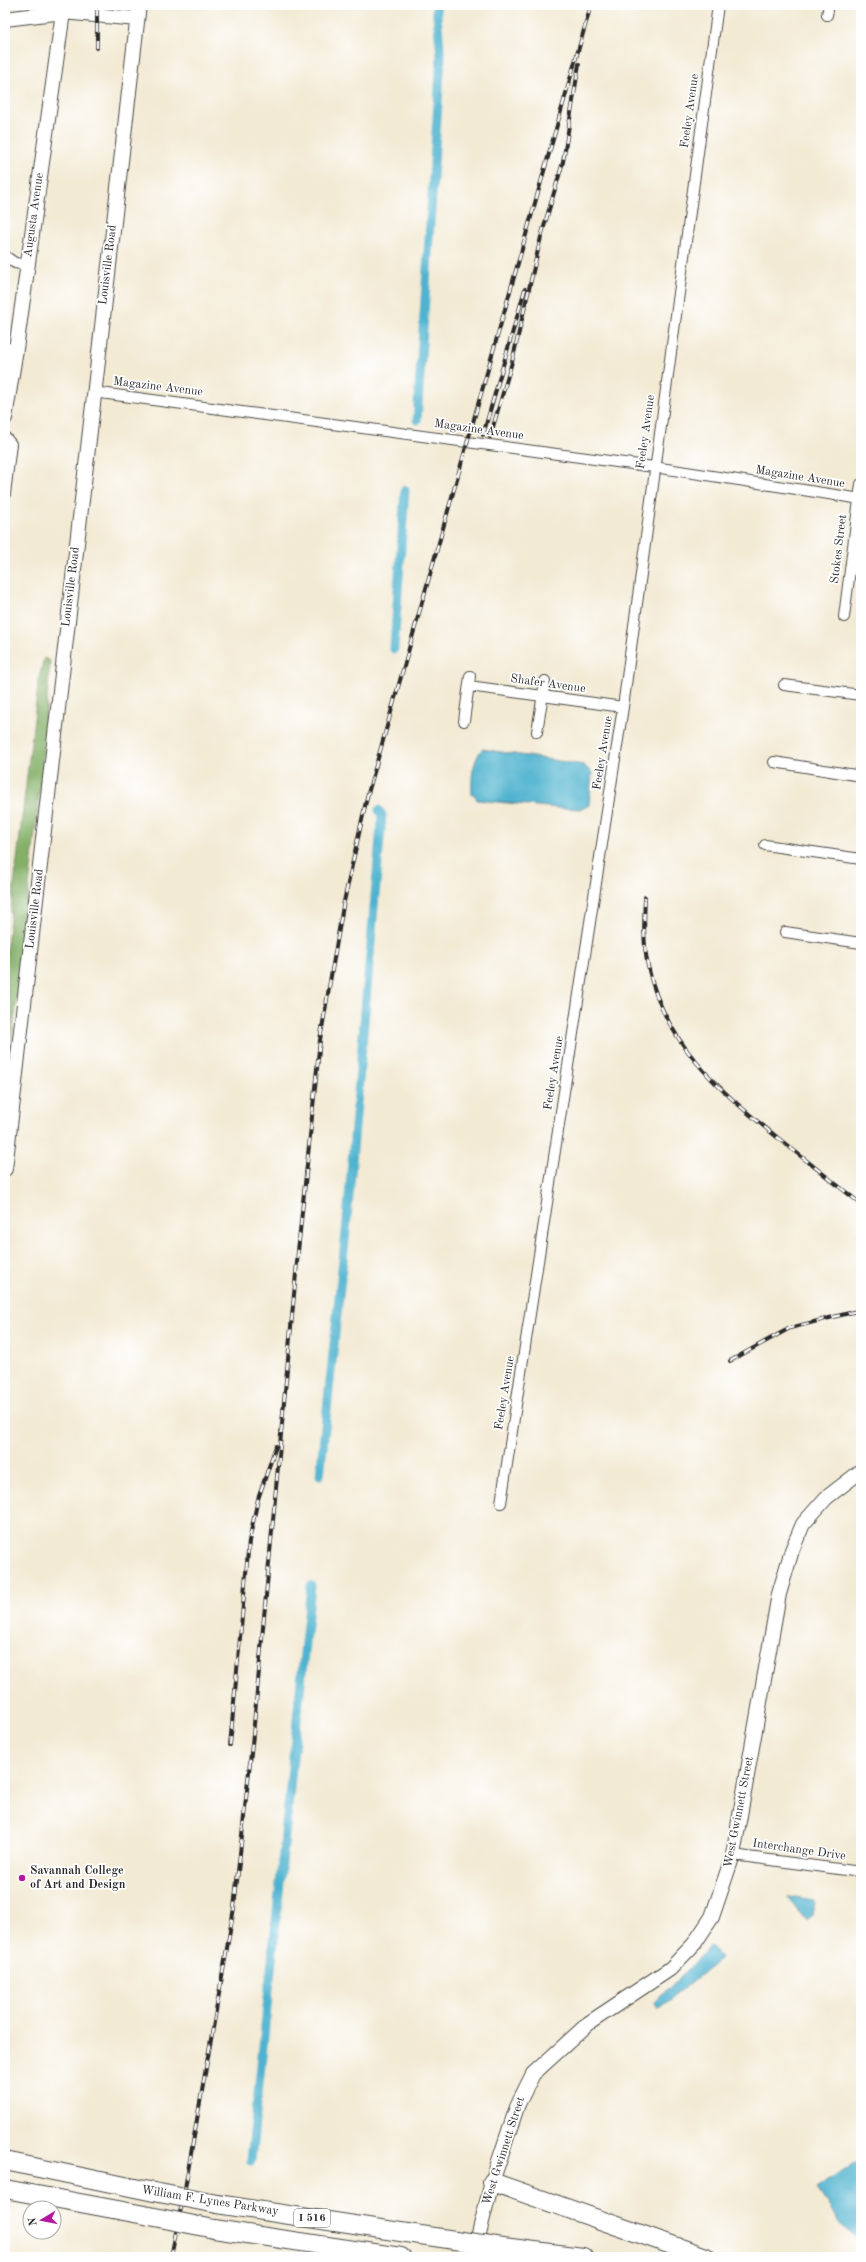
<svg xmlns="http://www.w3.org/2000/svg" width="866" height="2262" viewBox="0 0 866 2262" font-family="'Old Standard TT',serif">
<rect width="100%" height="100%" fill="#fff"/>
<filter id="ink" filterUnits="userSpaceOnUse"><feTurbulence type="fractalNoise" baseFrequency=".025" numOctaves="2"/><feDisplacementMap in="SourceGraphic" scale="8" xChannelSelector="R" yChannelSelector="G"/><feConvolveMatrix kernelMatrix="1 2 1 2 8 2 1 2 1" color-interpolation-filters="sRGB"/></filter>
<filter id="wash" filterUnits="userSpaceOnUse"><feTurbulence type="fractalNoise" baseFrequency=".012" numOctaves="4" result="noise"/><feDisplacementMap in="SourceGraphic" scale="16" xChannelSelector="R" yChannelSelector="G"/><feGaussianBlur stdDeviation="0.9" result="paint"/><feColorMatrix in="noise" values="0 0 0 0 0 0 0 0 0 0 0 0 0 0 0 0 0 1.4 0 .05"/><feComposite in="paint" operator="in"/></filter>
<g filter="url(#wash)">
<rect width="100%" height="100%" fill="#f3ead4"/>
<path fill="#84b067" stroke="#586e49" d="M 44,658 L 50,661 L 41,777 L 5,1106 L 5,961 L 30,751 L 39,678 Z"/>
<path fill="#50b3cf" stroke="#3e6f7d" d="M 482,749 L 584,765 L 592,773 L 589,805 L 582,809 L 558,808 L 477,800 L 475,795 L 472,795 C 471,779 472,763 482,749 Z
M 796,1897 L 814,1900 L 812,1916 L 808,1921 L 788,1899 L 788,1898 Z
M 711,1946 L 721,1956 L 720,1959 L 658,2009 L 655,2002 Z
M 861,2158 L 861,2241 C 844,2232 828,2204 817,2189 Z"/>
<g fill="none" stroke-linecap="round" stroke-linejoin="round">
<path stroke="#50b3cf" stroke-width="9" d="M 417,420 L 441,57 L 436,5
M 394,649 L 405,490
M 320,1475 L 346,1231 L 382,815 L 379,810
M 251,2161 L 311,1586"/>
</g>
</g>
<g filter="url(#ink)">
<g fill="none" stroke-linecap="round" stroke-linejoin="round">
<g stroke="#494844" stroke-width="12">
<path id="street" d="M 827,15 L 829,5
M 5,256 L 15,263 L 27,265
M 5,348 L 16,349
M 93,392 L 654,467 L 861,499
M 5,437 L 11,444 L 5,494
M 844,617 L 861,484
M 784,685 L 861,695
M 469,686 L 623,707
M 464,721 L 470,676
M 537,732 L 545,681
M 774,762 L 861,776
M 765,845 L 861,859
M 785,932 L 861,943
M 501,1503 L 623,707 L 718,5
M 733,1855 L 861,1872"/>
</g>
<g stroke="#494844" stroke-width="16">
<path id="secondary" d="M 5,19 L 63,12 L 137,19
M 5,418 L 16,349 L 63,12
M 5,1169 L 139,5
M 473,2257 L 492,2182 L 518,2104 L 533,2074 L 589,2023 L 670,1969 L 694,1944 L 712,1917 L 733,1855 L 779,1594 L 792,1550 L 803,1524 L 826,1498 L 861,1471"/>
</g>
<g stroke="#494844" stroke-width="20">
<path id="highway" d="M 5,2161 L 154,2192
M 492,2182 L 706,2257
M 5,2189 L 150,2216
M 217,2204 L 407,2233
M 214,2229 L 401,2257
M 503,2247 L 583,2257"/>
</g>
<use href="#street" stroke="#fff" stroke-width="10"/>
<use href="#secondary" stroke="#fff" stroke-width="14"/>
<use href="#highway" stroke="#fff" stroke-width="18"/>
<g stroke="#2b2b2b" stroke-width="4">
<path id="rail" d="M 97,48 L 97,5
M 483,435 L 525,289
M 490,437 L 512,362 L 541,237 L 563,162 L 579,64
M 645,897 C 644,920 643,944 648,966 C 664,1043 720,1091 778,1138 C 806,1160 833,1182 861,1204
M 730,1361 L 790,1328 L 861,1310
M 230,1745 L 249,1541 L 258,1499 L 276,1446
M 171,2257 L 185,2188 L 234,1908 L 253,1735 L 299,1241 L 320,1040 L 343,906 L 367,797 L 591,5"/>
</g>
<use href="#rail" stroke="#fff" stroke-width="2.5" stroke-dasharray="8" stroke-linecap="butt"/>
<g stroke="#494844" stroke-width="20" stroke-linecap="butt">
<path id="highway-bridge" d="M 154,2192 L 217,2204
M 150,2216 L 214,2229
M 407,2233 L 503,2247"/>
</g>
<use href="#highway-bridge" stroke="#fff" stroke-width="18"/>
</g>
</g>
<circle fill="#b5179e" stroke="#fff" stroke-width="1.5" cx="22" cy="1878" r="4"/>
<g text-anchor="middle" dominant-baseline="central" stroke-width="3.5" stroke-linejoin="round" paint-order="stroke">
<rect fill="#fff" stroke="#6b6b6b" stroke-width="1" x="294" y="2209" width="36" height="18" rx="3"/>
<g font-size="11" font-weight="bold" fill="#2b2b2b">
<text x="312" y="2218">I 516</text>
</g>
<g font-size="12" fill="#2b2b2b" stroke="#fff">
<text transform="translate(690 111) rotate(-82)">Feeley Avenue</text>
<text transform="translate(34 215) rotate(-82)">Augusta Avenue</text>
<text transform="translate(108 265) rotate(-83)">Louisville Road</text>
<text transform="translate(158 387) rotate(7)">Magazine Avenue</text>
<text transform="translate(479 430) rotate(8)">Magazine Avenue</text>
<text transform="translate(646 432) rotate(-82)">Feeley Avenue</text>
<text transform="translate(800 477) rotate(9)">Magazine Avenue</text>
<text transform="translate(839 549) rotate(-83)">Stokes Street</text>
<text transform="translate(71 587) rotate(-83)">Louisville Road</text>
<text transform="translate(548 684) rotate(8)">Shafer Avenue</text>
<text transform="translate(603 753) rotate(-81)">Feeley Avenue</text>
<text transform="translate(35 909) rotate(-83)">Louisville Road</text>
<text transform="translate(554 1073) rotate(-81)">Feeley Avenue</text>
<text transform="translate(505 1393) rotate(-81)">Feeley Avenue</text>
<text transform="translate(739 1812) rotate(-79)">West Gwinnett Street</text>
<text transform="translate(799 1850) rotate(8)">Interchange Drive</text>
<text transform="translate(504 2151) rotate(-72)">West Gwinnett Street</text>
<text transform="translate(210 2201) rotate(9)">William F. Lynes Parkway</text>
</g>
<g font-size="12" font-weight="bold" fill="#2b2b2b" stroke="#fff" text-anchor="start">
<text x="30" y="1871">Savannah College<tspan x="30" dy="14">of Art and Design</tspan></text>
</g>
</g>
<rect width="866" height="2262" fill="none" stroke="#fff" stroke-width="20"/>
<g transform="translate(42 2220) rotate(260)"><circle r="19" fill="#ffffff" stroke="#aaaaaa"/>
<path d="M0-3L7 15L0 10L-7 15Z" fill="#b5179e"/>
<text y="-6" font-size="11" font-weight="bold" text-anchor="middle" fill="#2b2b2b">N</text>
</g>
</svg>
